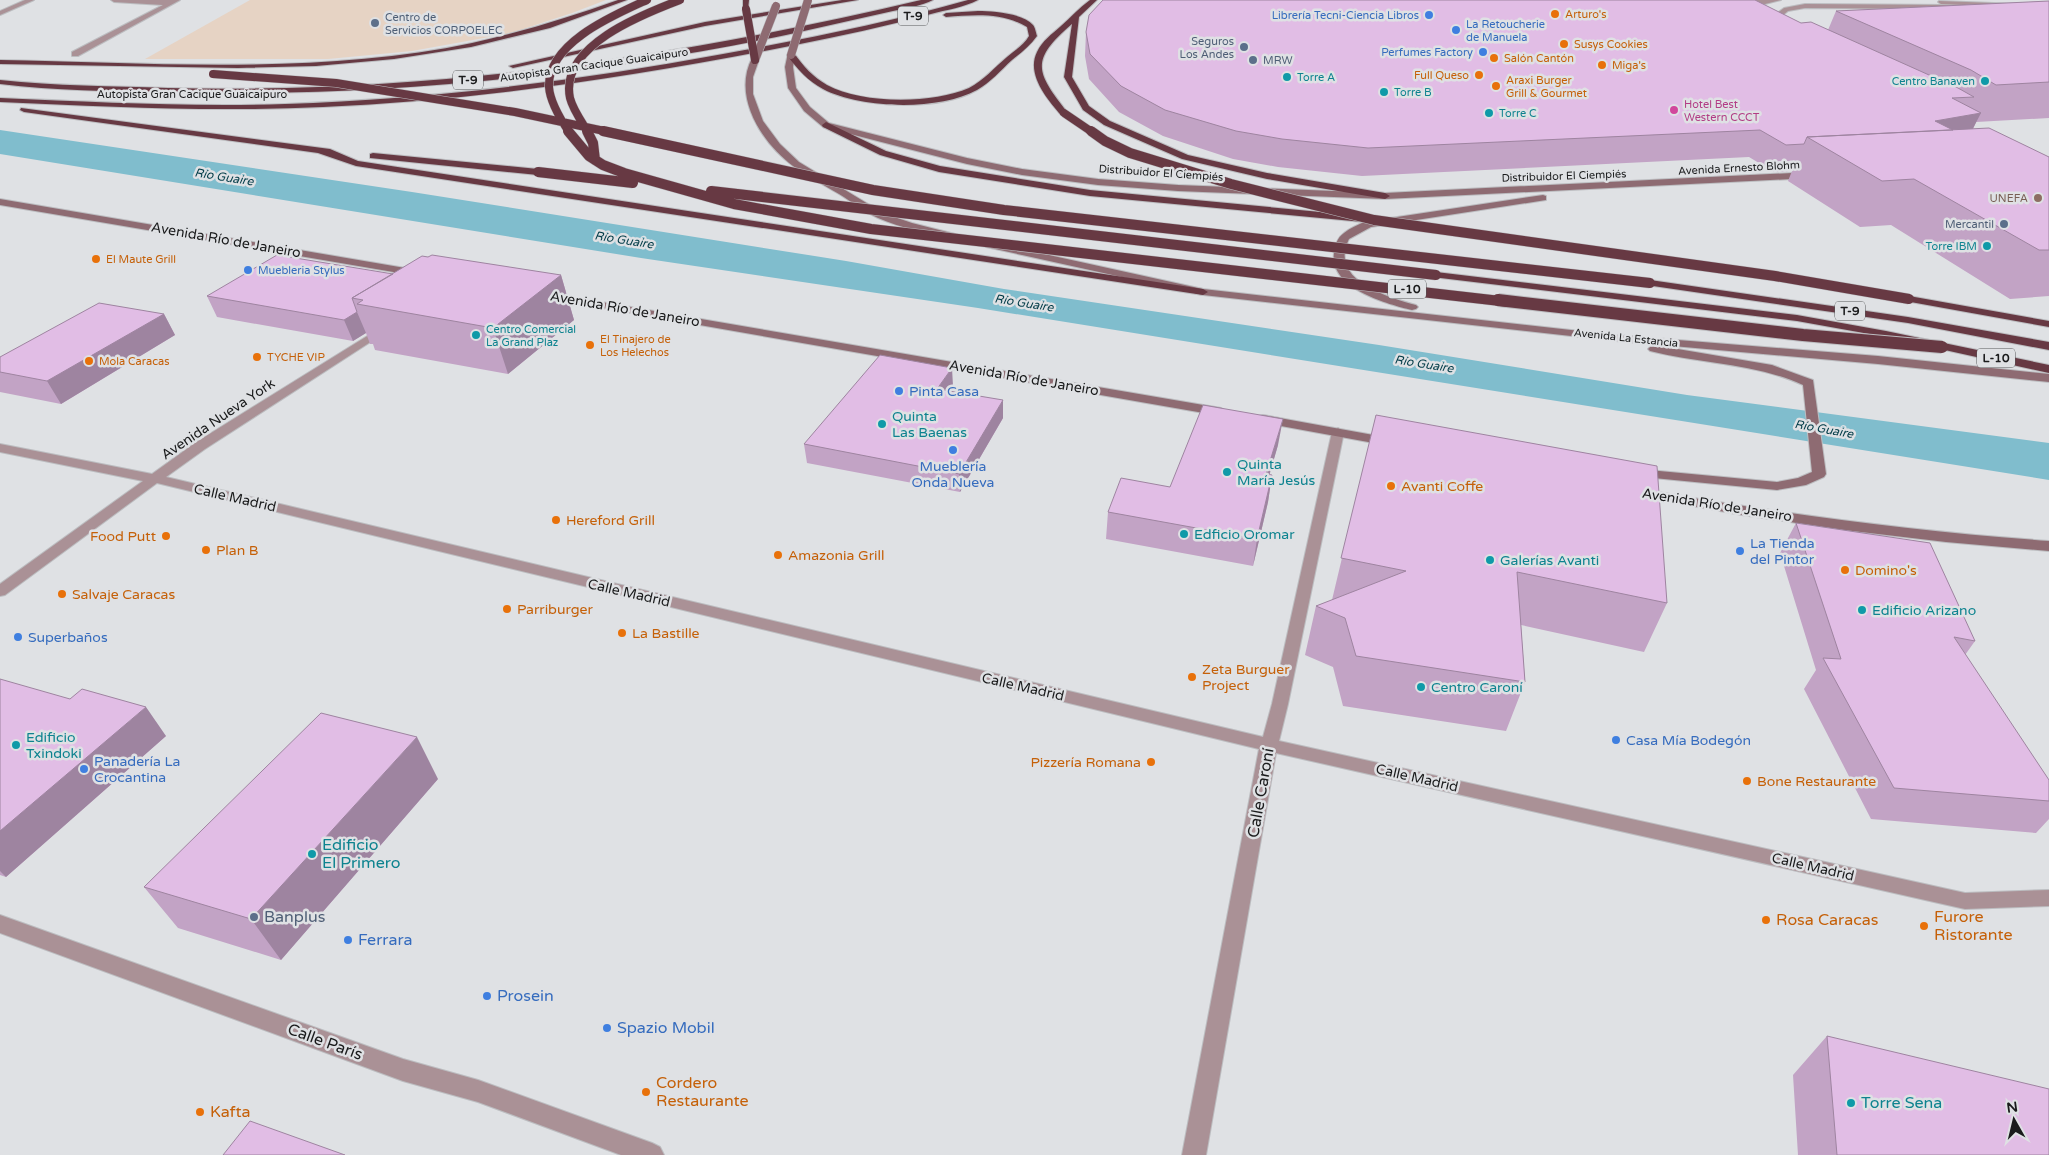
<svg xmlns="http://www.w3.org/2000/svg" width="2049" height="1155" viewBox="0 0 2049 1155" font-family="'Varela Round',sans-serif">
<rect width="100%" height="100%" fill="#dfe1e4"/>
<path fill="#e6d3c4" d="M 250,0 L 606,0 L 572,13 L 511,33 L 412,51 L 328,59 L 145,59 Z"/>
<path fill="#80bdcd" d="M 0,130 L 412,192 L 846,261 L 1004,289 L 1379,345 L 1687,395 L 2049,443 L 2049,480 L 978,308 L 641,258 L 0,154 Z"/>
<g fill="none" stroke-linecap="round" stroke-linejoin="round">
<g stroke="#bcbdc0" stroke-width="2">
<path id="street" d="M 25,0 L 34,0 L 0,15 L 0,11 Z
M 111,0 L 180,0 L 78,56 L 72,56 L 72,52 L 163,5 L 114,2 Z
M 1737,0 L 1781,0 L 1765,4 L 1740,2 Z
M 1939,1 L 2049,5 L 2049,9 L 1941,4 L 1938,2 Z
M 1805,4 L 1950,5 L 1953,7 L 1950,9 L 1805,8 L 1788,11 L 1783,15 L 1794,29 L 1787,31 L 1780,22 L 1776,14 L 1784,8 Z
M 385,325 L 391,328 L 389,330 L 205,449 L 166,477 L 1263,737 L 1272,704 L 1332,432 L 1338,428 L 1344,432 L 1288,704 L 1279,741 L 1965,893 L 2049,890 L 2049,906 L 1965,909 L 1276,753 L 1206,1155 L 1182,1155 L 1259,749 L 157,483 L 5,595 L 0,596 L 0,584 L 143,481 L 0,452 L 0,444 L 152,474 L 195,443 Z
M 0,915 L 403,1059 L 478,1080 L 652,1143 L 660,1147 L 664,1155 L 621,1155 L 478,1102 L 403,1081 L 0,933 Z"/>
</g>
<g stroke="#bcbdc0" stroke-width="2">
<path id="secondary" d="M 788,53 L 795,55 L 793,67 L 796,88 L 810,107 L 829,123 L 967,158 L 1022,169 L 1098,179 L 1178,185 L 1385,193 L 1811,172 L 1816,175 L 1811,178 L 1385,199 L 1178,191 L 1098,185 L 1022,175 L 967,164 L 823,127 L 804,111 L 788,88 L 785,67 Z
M 752,58 L 759,60 L 753,77 L 753,94 L 763,121 L 780,144 L 799,162 L 883,213 L 912,223 L 955,234 L 955,238 L 951,239 C 927,233 901,228 878,218 C 864,212 852,202 839,194 C 824,185 808,177 793,166 C 762,143 732,97 752,58 Z
M 1543,195 L 1546,196 L 1546,200 L 1371,227 L 1349,239 C 1328,280 1387,297 1416,305 L 1418,307 L 1416,309 L 1412,310 C 1387,304 1329,288 1334,253 C 1335,245 1337,238 1344,233 C 1350,228 1358,225 1364,222 Z
M 0,199 L 417,270 L 422,273 L 417,276 L 0,205 Z
M 990,242 L 1203,289 L 1616,335 L 1878,356 L 2049,374 L 2049,382 L 1878,364 L 1616,341 L 1203,295 L 986,247 L 986,243 Z
M 549,293 L 1221,408 L 1227,412 L 1221,416 L 545,298 L 544,296 Z
M 1654,345 L 1772,365 L 1813,380 L 1826,474 L 1824,477 L 1806,485 L 1777,490 L 1633,476 L 1631,473 L 1638,469 L 1777,482 L 1798,478 L 1812,472 L 1803,385 C 1755,363 1701,364 1650,351 L 1648,349 L 1650,347 Z
M 1263,415 L 1390,438 L 1397,442 L 1390,446 L 1259,422 L 1257,419 L 1259,416 Z
M 1641,489 C 1776,513 1912,531 2049,541 L 2049,551 L 1946,542 L 1844,530 L 1742,515 L 1636,496 L 1634,493 Z"/>
</g>
<g stroke="#bcbdc0" stroke-width="2">
<path id="highway" d="M 618,0 L 627,0 L 550,28 L 471,47 L 394,59 L 316,66 L 238,68 L 0,64 L 0,60 C 154,63 321,75 472,43 C 522,32 570,17 618,0 Z
M 743,0 L 749,0 L 748,10 L 743,9 Z
M 842,0 L 858,0 L 705,26 L 513,68 L 509,66 L 705,22 Z
M 921,0 L 933,0 C 922,6 906,8 893,11 C 857,19 822,27 786,35 C 582,77 374,98 165,92 C 110,91 55,91 0,84 L 0,80 C 56,86 112,86 168,88 C 426,94 671,59 921,0 Z
M 968,0 L 978,0 C 965,7 946,10 931,14 C 886,26 841,36 795,45 C 639,76 482,100 323,107 C 215,112 108,107 0,102 L 0,98 C 95,102 190,107 285,104 C 432,99 578,81 723,54 C 805,39 887,23 968,0 Z
M 1090,0 L 1097,0 L 1079,17 L 1072,77 L 1089,106 L 1110,121 L 1188,155 L 1267,173 L 1385,193 L 1390,196 L 1385,199 L 1267,179 L 1182,159 L 1104,125 L 1083,110 L 1064,77 L 1072,24 C 1029,61 1036,72 1068,113 L 1061,115 C 1047,99 1026,74 1037,52 C 1042,41 1052,34 1061,26 C 1070,18 1079,8 1090,0 Z
M 978,11 C 992,11 1022,13 1033,25 C 1035,27 1036,33 1037,36 C 1030,46 1021,53 1012,60 C 1001,70 990,83 977,90 C 939,111 861,109 823,89 C 808,81 797,69 787,55 L 794,53 C 803,66 813,77 827,85 C 862,104 932,104 969,88 C 983,81 995,67 1007,57 C 1015,50 1024,45 1029,36 L 1027,27 C 1002,12 974,15 946,17 L 943,15 L 946,13 Z
M 21,108 L 330,149 L 358,161 L 1203,289 L 1208,292 L 1203,295 L 356,166 L 318,153 L 24,112 L 20,110 Z
M 826,122 L 886,151 L 940,166 L 1090,190 L 1363,216 L 1368,219 L 1363,222 L 1090,196 L 939,172 L 880,155 L 823,127 L 822,125 Z
M 373,153 L 538,169 L 543,172 L 538,175 L 370,158 L 370,154 Z
M 1436,272 L 1797,315 L 1886,331 L 2049,365 L 2049,373 L 1886,337 L 1797,321 L 1432,277 L 1431,275 L 1432,273 Z
M 1650,280 L 1908,317 L 2049,342 L 2049,350 L 1908,323 L 1646,285 L 1645,283 L 1646,281 Z
M 1909,296 L 2049,321 L 2049,327 L 1905,301 L 1904,299 Z"/>
</g>
<use href="#street" fill="#aa9196" fill-rule="evenodd"/>
<use href="#secondary" fill="#8e6b72" fill-rule="evenodd"/>
<use href="#highway" fill="#673943" fill-rule="evenodd"/>
<g stroke="#bcbdc0" stroke-width="9" stroke-linecap="butt">
<path id="secondary-bridge" d="M 791,55 L 808,0
M 755,60 L 776,6"/>
</g>
<g stroke="#bcbdc0" stroke-width="9" stroke-linecap="butt">
<path id="highway-bridge-far2" d="M 746,9 L 755,60
M 213,74 L 336,83 L 515,112 L 609,132
M 1064,113 L 1092,132
M 569,132 C 561,120 550,102 549,87 C 547,43 614,15 647,0
M 588,132 C 582,122 573,110 570,98 C 559,46 643,14 680,0"/>
</g>
<g stroke="#bcbdc0" stroke-width="11" stroke-linecap="butt">
<path id="highway-bridge-far1" d="M 568,131 L 589,156 L 603,165 L 624,173 L 734,204 L 871,229 L 1509,302
M 587,131 L 593,143 L 595,160
M 603,131 L 873,190 L 1004,210 L 1650,283
M 1091,131 L 1105,141 L 1130,153 L 1231,184 L 1374,220 L 1775,276 L 1909,299
M 538,172 L 633,183
M 711,191 L 1436,275"/>
</g>
<g stroke="#bcbdc0" stroke-width="14" stroke-linecap="butt">
<path id="highway-bridge" d="M 1498,300 L 1803,335 L 1942,347"/>
</g>
<use href="#secondary-bridge" stroke="#8e6b72" stroke-width="8"/>
<use href="#highway-bridge-far2" stroke="#673943" stroke-width="8"/>
<use href="#highway-bridge-far1" stroke="#673943" stroke-width="10"/>
<use href="#highway-bridge" stroke="#673943" stroke-width="12"/>
</g>
<path fill="#c2a3c5" d="M 2049,1 L 2049,118 L 1976,122 L 1973,129 L 2049,157 L 2049,296 L 2010,299 L 1891,225 L 1860,227 L 1788,181 L 1792,171 L 1774,172 L 1749,157 L 1362,176 L 1278,167 L 1233,159 L 1163,136 L 1119,112 L 1089,79 L 1085,56 L 1086,32 L 1828,30 L 1836,11 Z
M 393,274 L 561,275 L 574,320 L 508,374 L 375,350 L 373,344 L 370,344 L 366,333 L 353,341 L 217,317 L 207,296 Z
M 164,314 L 175,335 L 61,404 L 0,392 L 0,357 Z
M 953,386 L 949,391 L 1003,418 L 960,492 L 807,463 L 804,444 Z
M 1376,415 L 1667,603 L 1644,652 L 1521,625 L 1525,682 L 1506,731 L 1343,706 L 1333,667 L 1305,655 L 1316,606 L 1332,600 Z
M 1278,445 L 1269,475 L 1272,475 L 1268,502 L 1253,566 L 1106,539 L 1108,512 Z
M 1796,523 L 1975,641 L 1965,655 L 2049,801 L 2049,819 L 2036,833 L 1871,819 L 1804,689 L 1816,670 L 1780,553 Z
M 0,679 L 166,736 L 6,877 L 0,875 Z
M 438,779 L 281,960 L 178,928 L 144,887 Z
M 1827,1036 L 2049,1155 L 1798,1155 L 1793,1075 Z"/>
<path fill="#9e84a0" d="M 1981,113 L 1967,140 L 1935,121 Z
M 561,275 L 574,320 L 508,374 L 493,328 Z
M 357,312 L 366,333 L 353,341 L 344,320 Z
M 164,314 L 175,335 L 61,404 L 47,381 Z
M 952,368 L 953,386 L 938,407 L 937,389 Z
M 1003,400 L 1003,418 L 960,492 L 959,474 Z
M 1283,419 L 1278,445 L 1262,501 L 1266,474 Z
M 1272,475 L 1268,502 L 1253,566 L 1257,539 Z
M 146,707 L 166,736 L 6,877 L 0,871 L 0,831 Z
M 417,737 L 438,779 L 281,960 L 251,919 Z"/>
<path fill="#e1bde5" stroke="#9e84a0" d="M 1103,0 L 1755,0 L 1801,23 L 1811,22 L 1958,88 L 1974,97 L 1952,98 L 1981,113 L 1935,121 L 1953,130 L 1807,137 L 1804,144 L 1786,145 L 1760,130 L 1368,148 L 1282,139 L 1236,131 L 1165,110 L 1121,86 L 1090,54 L 1086,32 L 1089,15 Z
M 2049,1 L 2049,82 L 1996,85 L 1971,70 L 1836,11 Z
M 1989,128 L 2049,157 L 2049,250 L 2039,250 L 1914,179 L 1882,181 L 1807,137 Z
M 277,255 L 393,274 L 352,298 L 357,312 L 344,320 L 207,296 Z
M 432,255 L 561,275 L 493,328 L 357,304 L 363,300 L 352,298 L 422,256 L 428,257 Z
M 99,303 L 164,314 L 47,381 L 0,372 L 0,357 Z
M 880,355 L 952,368 L 937,389 L 1003,400 L 959,474 L 804,444 Z
M 1203,405 L 1283,419 L 1266,474 L 1272,475 L 1257,539 L 1108,512 L 1121,478 L 1170,487 Z
M 1376,415 L 1657,466 L 1667,603 L 1517,572 L 1525,682 L 1356,656 L 1345,618 L 1316,606 L 1406,571 L 1341,558 Z
M 1796,523 L 1930,543 L 1975,641 L 1954,637 L 2049,780 L 2049,801 L 1894,788 L 1823,658 L 1841,659 Z
M 0,679 L 70,699 L 82,689 L 146,707 L 0,831 Z
M 321,713 L 417,737 L 251,919 L 144,887 Z
M 1827,1036 L 2049,1089 L 2049,1155 L 1837,1155 Z
M 250,1121 L 345,1155 L 223,1155 Z"/>
<g fill="#e8710a" stroke="#dfe1e4" stroke-width="2">
<circle cx="1555" cy="14" r="5"/>
<circle cx="1564" cy="44" r="5"/>
<circle cx="1494" cy="58" r="5"/>
<circle cx="1602" cy="65" r="5"/>
<circle cx="1479" cy="75" r="5"/>
<circle cx="1496" cy="86" r="5"/>
<circle cx="96" cy="259" r="5"/>
<circle cx="590" cy="345" r="5"/>
<circle cx="257" cy="357" r="5"/>
<circle cx="89" cy="361" r="5"/>
<circle cx="1391" cy="486" r="5"/>
<circle cx="556" cy="520" r="5"/>
<circle cx="166" cy="536" r="5"/>
<circle cx="206" cy="550" r="5"/>
<circle cx="778" cy="555" r="5"/>
<circle cx="1845" cy="570" r="5"/>
<circle cx="62" cy="594" r="5"/>
<circle cx="507" cy="609" r="5"/>
<circle cx="622" cy="633" r="5"/>
<circle cx="1192" cy="677" r="5"/>
<circle cx="1151" cy="762" r="5"/>
<circle cx="1747" cy="781" r="5"/>
<circle cx="1766" cy="920" r="5"/>
<circle cx="1924" cy="926" r="5"/>
<circle cx="646" cy="1092" r="5"/>
<circle cx="200" cy="1112" r="5"/>
</g>
<g fill="#3f7fe0" stroke="#dfe1e4" stroke-width="2">
<circle cx="1429" cy="15" r="5"/>
<circle cx="1456" cy="30" r="5"/>
<circle cx="1483" cy="52" r="5"/>
<circle cx="248" cy="270" r="5"/>
<circle cx="899" cy="391" r="5"/>
<circle cx="953" cy="450" r="5"/>
<circle cx="1740" cy="551" r="5"/>
<circle cx="18" cy="637" r="5"/>
<circle cx="1616" cy="740" r="5"/>
<circle cx="84" cy="769" r="5"/>
<circle cx="348" cy="940" r="5"/>
<circle cx="487" cy="996" r="5"/>
<circle cx="607" cy="1028" r="5"/>
</g>
<g fill="#5c6f8a" stroke="#dfe1e4" stroke-width="2">
<circle cx="375" cy="23" r="5"/>
<circle cx="1244" cy="47" r="5"/>
<circle cx="1253" cy="60" r="5"/>
<circle cx="2004" cy="224" r="5"/>
<circle cx="254" cy="917" r="5"/>
</g>
<g fill="#0f9aa8" stroke="#dfe1e4" stroke-width="2">
<circle cx="1287" cy="77" r="5"/>
<circle cx="1985" cy="81" r="5"/>
<circle cx="1384" cy="92" r="5"/>
<circle cx="1489" cy="113" r="5"/>
<circle cx="1987" cy="246" r="5"/>
<circle cx="476" cy="335" r="5"/>
<circle cx="882" cy="424" r="5"/>
<circle cx="1227" cy="472" r="5"/>
<circle cx="1184" cy="534" r="5"/>
<circle cx="1490" cy="560" r="5"/>
<circle cx="1862" cy="610" r="5"/>
<circle cx="1421" cy="687" r="5"/>
<circle cx="16" cy="745" r="5"/>
<circle cx="312" cy="854" r="5"/>
<circle cx="1851" cy="1103" r="5"/>
</g>
<circle fill="#d1479c" stroke="#dfe1e4" stroke-width="2" cx="1674" cy="110" r="5"/>
<circle fill="#8d6e63" stroke="#dfe1e4" stroke-width="2" cx="2038" cy="198" r="5"/>
<g text-anchor="middle" dominant-baseline="central" stroke-width="5" stroke-linejoin="round" paint-order="stroke">
<g font-size="11" fill="#c56008" stroke="#dfe1e4" text-anchor="start">
<text x="1565" y="14">Arturo's</text>
<text x="1574" y="44">Susys Cookies</text>
<text x="1504" y="58">Salón Cantón</text>
<text x="1612" y="65">Miga's</text>
<text x="1469" y="75" text-anchor="end">Full Queso</text>
<text x="1506" y="80">Araxi Burger<tspan x="1506" dy="13">Grill &amp; Gourmet</tspan></text>
<text x="106" y="259">El Maute Grill</text>
<text x="600" y="339">El Tinajero de<tspan x="600" dy="13">Los Helechos</tspan></text>
<text x="267" y="357">TYCHE VIP</text>
<text x="99" y="361">Mola Caracas</text>
</g>
<g font-size="11" fill="#366cbe" stroke="#dfe1e4" text-anchor="end">
<text x="1419" y="15">Librería Tecni-Ciencia Libros</text>
<text x="1466" y="24" text-anchor="start">La Retoucherie<tspan x="1466" dy="13">de Manuela</tspan></text>
<text x="1473" y="52">Perfumes Factory</text>
<text x="258" y="270" text-anchor="start">Muebleria Stylus</text>
</g>
<g font-size="11" fill="#4e5e75" stroke="#dfe1e4" text-anchor="start">
<text x="385" y="17">Centro de<tspan x="385" dy="13">Servicios CORPOELEC</tspan></text>
<text x="1234" y="41" text-anchor="end">Seguros<tspan x="1234" dy="13">Los Andes</tspan></text>
<text x="1263" y="60">MRW</text>
<text x="1994" y="224" text-anchor="end">Mercantil</text>
</g>
<g font-size="11" fill="#1a1b1c" stroke="#dfe1e4">
<text transform="translate(594 65) rotate(-8)">Autopista Gran Cacique Guaicaipuro</text>
<text x="192" y="94">Autopista Gran Cacique Guaicaipuro</text>
<text transform="translate(1739 168) rotate(-3)">Avenida Ernesto Blohm</text>
<text transform="translate(1161 173) rotate(4)">Distribuidor El Ciempiés</text>
<text transform="translate(1564 176) rotate(-2)">Distribuidor El Ciempiés</text>
<text transform="translate(1626 338) rotate(6)">Avenida La Estancia</text>
</g>
<g font-size="11" fill="#0d838f" stroke="#dfe1e4" text-anchor="start">
<text x="1297" y="77">Torre A</text>
<text x="1975" y="81" text-anchor="end">Centro Banaven</text>
<text x="1394" y="92">Torre B</text>
<text x="1499" y="113">Torre C</text>
<text x="1977" y="246" text-anchor="end">Torre IBM</text>
<text x="486" y="329">Centro Comercial<tspan x="486" dy="13">La Grand Plaz</tspan></text>
</g>
<g font-size="11" fill="#b23c85" stroke="#dfe1e4" text-anchor="start">
<text x="1684" y="104">Hotel Best<tspan x="1684" dy="13">Western CCCT</tspan></text>
</g>
<g font-size="11" fill="#785e54" stroke="#dfe1e4" text-anchor="end">
<text x="2028" y="198">UNEFA</text>
</g>
<g fill="#dfe1e4" stroke="#555658" stroke-width="1">
<rect x="898" y="6.5" width="30" height="19" rx="4"/>
<rect x="453" y="70.5" width="30" height="19" rx="4"/>
<rect x="1388" y="279.5" width="38" height="19" rx="4"/>
<rect x="1835" y="301.5" width="30" height="19" rx="4"/>
<rect x="1977" y="348.5" width="38" height="19" rx="4"/>
</g>
<g font-size="12" font-weight="bold" fill="#1a1b1c">
<text x="913" y="16">T-9</text>
<text x="468" y="80">T-9</text>
<text x="1407" y="289">L-10</text>
<text x="1850" y="311">T-9</text>
<text x="1996" y="358">L-10</text>
</g>
<g font-size="12" font-style="italic" fill="#003b47" stroke="#dfe1e4">
<text transform="translate(224 177) rotate(9)">Río Guaire</text>
<text transform="translate(624 240) rotate(9)">Río Guaire</text>
<text transform="translate(1024 303) rotate(9)">Río Guaire</text>
<text transform="translate(1424 364) rotate(9)">Río Guaire</text>
<text transform="translate(1824 429) rotate(10)">Río Guaire</text>
</g>
<g font-size="14" fill="#1a1b1c" stroke="#dfe1e4">
<text transform="translate(226 240) rotate(10)">Avenida Río de Janeiro</text>
<text transform="translate(625 309) rotate(10)">Avenida Río de Janeiro</text>
<text transform="translate(1024 378) rotate(10)">Avenida Río de Janeiro</text>
<text transform="translate(218 419) rotate(-34)">Avenida Nueva York</text>
<text transform="translate(235 498) rotate(13)">Calle Madrid</text>
<text transform="translate(1717 505) rotate(9)">Avenida Río de Janeiro</text>
<text transform="translate(629 593) rotate(13)">Calle Madrid</text>
<text transform="translate(1023 687) rotate(13)">Calle Madrid</text>
<text transform="translate(1417 778) rotate(13)">Calle Madrid</text>
<text transform="translate(1813 867) rotate(13)">Calle Madrid</text>
</g>
<g font-size="14" fill="#366cbe" stroke="#dfe1e4" text-anchor="start">
<text x="909" y="391">Pinta Casa</text>
<text x="953" y="466" text-anchor="middle">Mueblería<tspan x="953" dy="16">Onda Nueva</tspan></text>
<text x="1750" y="543">La Tienda<tspan x="1750" dy="16">del Pintor</tspan></text>
<text x="28" y="637">Superbaños</text>
<text x="1626" y="740">Casa Mía Bodegón</text>
<text x="94" y="761">Panadería La<tspan x="94" dy="16">Crocantina</tspan></text>
</g>
<g font-size="14" fill="#0d838f" stroke="#dfe1e4" text-anchor="start">
<text x="892" y="416">Quinta<tspan x="892" dy="16">Las Baenas</tspan></text>
<text x="1237" y="464">Quinta<tspan x="1237" dy="16">María Jesús</tspan></text>
<text x="1194" y="534">Edficio Oromar</text>
<text x="1500" y="560">Galerías Avanti</text>
<text x="1872" y="610">Edificio Arizano</text>
<text x="1431" y="687">Centro Caroní</text>
<text x="26" y="737">Edificio<tspan x="26" dy="16">Txindoki</tspan></text>
</g>
<g font-size="14" fill="#c56008" stroke="#dfe1e4" text-anchor="start">
<text x="1401" y="486">Avanti Coffe</text>
<text x="566" y="520">Hereford Grill</text>
<text x="156" y="536" text-anchor="end">Food Putt</text>
<text x="216" y="550">Plan B</text>
<text x="788" y="555">Amazonia Grill</text>
<text x="1855" y="570">Domino's</text>
<text x="72" y="594">Salvaje Caracas</text>
<text x="517" y="609">Parriburger</text>
<text x="632" y="633">La Bastille</text>
<text x="1202" y="669">Zeta Burguer<tspan x="1202" dy="16">Project</tspan></text>
<text x="1141" y="762" text-anchor="end">Pizzería Romana</text>
<text x="1757" y="781">Bone Restaurante</text>
</g>
<g font-size="16" fill="#1a1b1c" stroke="#dfe1e4">
<text transform="translate(1261 793) rotate(-80)">Calle Caroní</text>
<text transform="translate(325 1042) rotate(20)">Calle París</text>
</g>
<g font-size="16" fill="#0d838f" stroke="#dfe1e4" text-anchor="start">
<text x="322" y="845">Edificio<tspan x="322" dy="18">El Primero</tspan></text>
<text x="1861" y="1103">Torre Sena</text>
</g>
<g font-size="16" fill="#4e5e75" stroke="#dfe1e4" text-anchor="start">
<text x="264" y="917">Banplus</text>
</g>
<g font-size="16" fill="#c56008" stroke="#dfe1e4" text-anchor="start">
<text x="1934" y="917">Furore<tspan x="1934" dy="18">Ristorante</tspan></text>
<text x="1776" y="920">Rosa Caracas</text>
<text x="656" y="1083">Cordero<tspan x="656" dy="18">Restaurante</tspan></text>
<text x="210" y="1112">Kafta</text>
</g>
<g font-size="16" fill="#366cbe" stroke="#dfe1e4" text-anchor="start">
<text x="358" y="940">Ferrara</text>
<text x="497" y="996">Prosein</text>
<text x="617" y="1028">Spazio Mobil</text>
</g>
</g>
<g transform="translate(2014 1120) rotate(352)" stroke="#dfe1e4" stroke-width="4" paint-order="stroke">
<path d="M0-4L9 19L0 12L-9 19Z" fill="#1a1b1c"/>
<text y="-8" font-size="14" font-weight="bold" text-anchor="middle" fill="#1a1b1c">N</text>
</g>
</svg>
